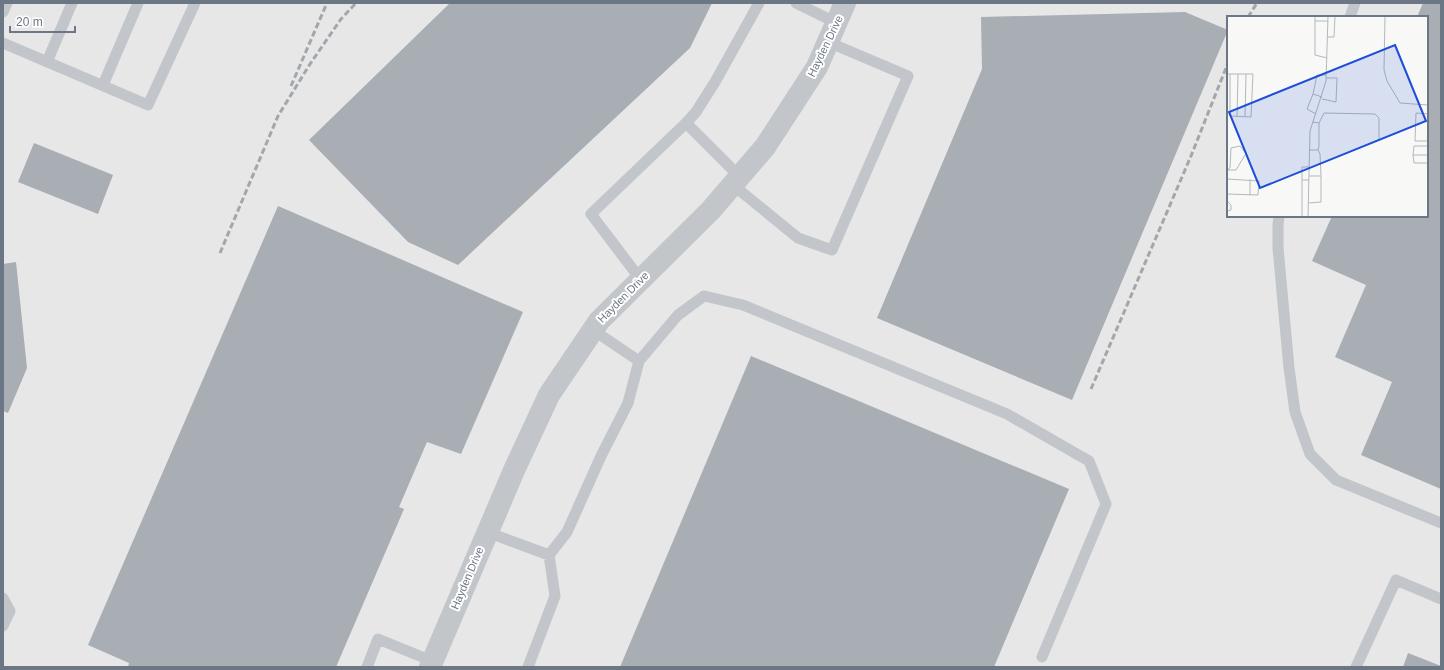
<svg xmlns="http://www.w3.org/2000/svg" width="1444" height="670" viewBox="0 0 1444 670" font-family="Helvetica,sans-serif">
<rect width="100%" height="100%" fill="#f8f8f6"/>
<path fill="#e6e7e6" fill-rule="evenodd" d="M 3,3 L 1441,3 L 1441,667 L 3,667 ZM 1228,17 L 1427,17 L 1427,216 L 1228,216 Z"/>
<path fill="#a8aeb4" d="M 450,3 L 712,3 L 690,48 L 458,265 L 408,242 L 309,140 Z
M 1423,3 L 1441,3 L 1441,489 L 1361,455 L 1392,382 L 1335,357 L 1366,285 L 1312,261 L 1332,216 L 1427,216 L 1427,17 L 1417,17 Z
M 1185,12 L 1228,30 L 1072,400 L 877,318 L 982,69 L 981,17 Z
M 34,143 L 113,175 L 98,214 L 18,182 Z
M 278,206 L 523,312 L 461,454 L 427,442 L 399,507 L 404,509 L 336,667 L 128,667 L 129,663 L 88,645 Z
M 16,262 L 27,368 L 8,413 L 3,411 L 3,264 Z
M 751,356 L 1069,489 L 994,667 L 620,667 Z
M 1408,653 L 1441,666 L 1441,667 L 1403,667 Z"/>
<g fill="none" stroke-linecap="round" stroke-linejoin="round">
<path stroke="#c2c5c9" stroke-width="11" d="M 796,3 L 837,23
M 3,12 L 7,3
M 1350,17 L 1355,3
M 3,43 L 148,105 L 195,3
M 47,62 L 72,3
M 103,85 L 138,3
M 686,123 L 696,112 L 715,82 L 759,3
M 733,185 L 798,238 L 832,250 L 908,76 L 828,42
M 1279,216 L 1278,225 L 1278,248 L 1289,368 L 1295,412 L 1310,454 L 1336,480 L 1441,523
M 641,280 L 591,214 L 686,123 L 740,177
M 639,361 L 678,315 L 704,296 L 743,305 L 1007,414 L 1089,461 L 1106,504 L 1042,657
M 487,532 L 549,555 L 567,532 L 601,456 L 628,403 L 639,361 L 593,330
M 3,598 L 10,611 L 3,626
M 367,667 L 378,639 L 432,661
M 528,667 L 555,596 L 549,555
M 1356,667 L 1396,580 L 1441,599"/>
<path stroke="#c2c5c9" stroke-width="22" d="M 430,667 L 515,468 L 549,395 L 599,321 L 711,210 L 765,147 L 817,67 L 845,3"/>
<path stroke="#a2a7ad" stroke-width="3" stroke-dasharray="6 3" stroke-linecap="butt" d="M 1248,17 L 1257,3
M 291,86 L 327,3
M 220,253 L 278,116 L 310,64 L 341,19 L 356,3
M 1091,389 L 1191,156 L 1228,63"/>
</g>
<g text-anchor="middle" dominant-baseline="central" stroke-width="4" stroke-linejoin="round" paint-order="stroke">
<g font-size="11" fill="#6b7784" stroke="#fff">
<text transform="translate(825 46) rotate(-64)">Hayden Drive</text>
<text transform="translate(623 297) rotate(-45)">Hayden Drive</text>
<text transform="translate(467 578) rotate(-67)">Hayden Drive</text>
</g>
</g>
<g transform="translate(1227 16)">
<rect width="201" height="201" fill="#f8f8f6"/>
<path fill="none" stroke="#b3b8be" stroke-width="1" d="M 88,0 L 88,39 L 100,42M 158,0 L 157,54 L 160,65 L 173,87 L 201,89M 88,5 L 101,5M 100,21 L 107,21 L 108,0M 0,58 L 26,58 L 24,101 L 3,100 L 3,58M 86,78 L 90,59 L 99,59M 95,83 L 109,86 L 110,62 L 99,62M 89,98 L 80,93 L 86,78 L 95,81M 201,98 L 189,97 L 188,125 L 201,125M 10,100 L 11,58M 18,101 L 19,58M 92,107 L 97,97 L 148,98 L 152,102 L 152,123M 201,130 L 187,130 L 186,139 L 201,139M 83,134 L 91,134 L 92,130 L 92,107 L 85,106M 91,134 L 93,138 L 94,160M 186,139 L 187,147 L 201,147M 0,154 L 3,152 L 4,132 L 13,130 L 17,135M 1,154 L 9,154 L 18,139M 0,163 L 32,165 L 31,179 L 0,178M 75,164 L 75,151 L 82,151M 23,179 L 23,163M 0,185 L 4,189 L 4,194 L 0,195M 82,187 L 94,186 L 94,160 L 82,160M 75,201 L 75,164 L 82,164M 81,201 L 83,115 L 99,65 L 101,0"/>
<path fill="#1d4ed8" fill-opacity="0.15" stroke="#1d4ed8" stroke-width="2" d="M 168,29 L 199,105 L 33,172 L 2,96 Z"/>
<rect width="201" height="201" fill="none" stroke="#6b7784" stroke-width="2"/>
</g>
<rect width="1444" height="670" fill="none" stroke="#6b7784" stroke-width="8"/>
<path d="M10 26v6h65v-6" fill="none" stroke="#6b7784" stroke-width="2"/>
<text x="16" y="26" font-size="12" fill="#6b7784" stroke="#ffffff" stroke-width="3" paint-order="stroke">20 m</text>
</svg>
